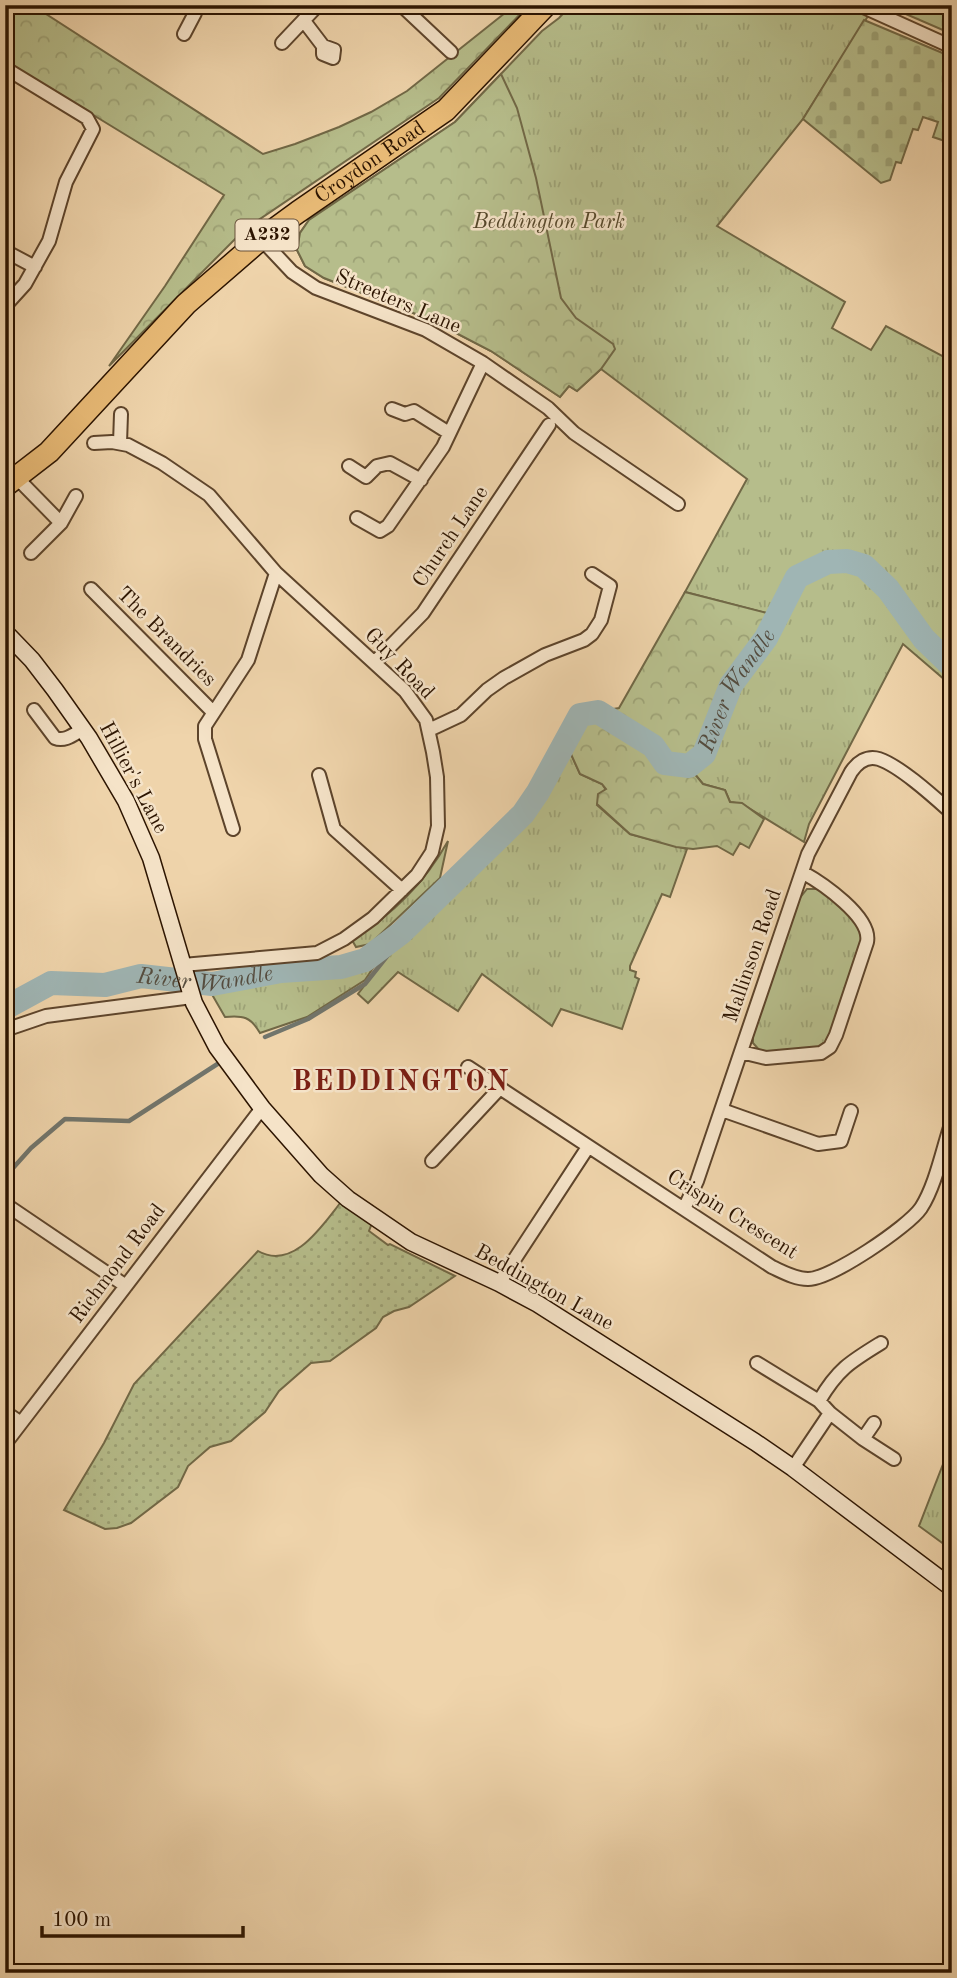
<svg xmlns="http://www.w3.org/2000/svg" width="957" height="1978" viewBox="0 0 957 1978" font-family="'Old Standard TT',serif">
<defs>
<pattern id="grass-tufts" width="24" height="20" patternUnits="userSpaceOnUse" patternTransform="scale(1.75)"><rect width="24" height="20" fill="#b6bd8b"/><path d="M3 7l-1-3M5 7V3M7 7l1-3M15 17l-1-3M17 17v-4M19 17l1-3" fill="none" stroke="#9da276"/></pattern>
<pattern id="forest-crowns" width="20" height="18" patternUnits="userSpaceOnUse" patternTransform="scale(1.75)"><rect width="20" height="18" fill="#b6bd8b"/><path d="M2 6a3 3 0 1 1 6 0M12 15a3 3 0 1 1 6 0" fill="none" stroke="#9da276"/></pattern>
<pattern id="cemetery-stones" width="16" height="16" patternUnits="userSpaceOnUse" patternTransform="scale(1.75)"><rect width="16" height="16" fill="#b6bd8b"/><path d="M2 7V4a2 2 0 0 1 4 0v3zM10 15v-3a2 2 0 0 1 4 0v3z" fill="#9da276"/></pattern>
<pattern id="garden-dots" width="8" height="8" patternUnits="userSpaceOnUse" patternTransform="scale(1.75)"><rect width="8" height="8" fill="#b6bd8b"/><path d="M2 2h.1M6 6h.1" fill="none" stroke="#9da276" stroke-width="1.8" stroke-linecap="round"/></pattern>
</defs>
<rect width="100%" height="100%" fill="#efd4ab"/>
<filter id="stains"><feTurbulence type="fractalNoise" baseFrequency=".00286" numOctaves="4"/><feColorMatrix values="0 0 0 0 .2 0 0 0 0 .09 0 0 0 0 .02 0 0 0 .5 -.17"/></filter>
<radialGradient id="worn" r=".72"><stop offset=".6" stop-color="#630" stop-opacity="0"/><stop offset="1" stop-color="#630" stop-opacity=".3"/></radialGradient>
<path fill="url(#grass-tufts)" stroke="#716846" stroke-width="2" d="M 571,5 L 875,5 L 803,119 L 717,226 L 845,302 L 832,328 L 871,350 L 886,326 L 952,361 L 952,686 L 903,644 L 809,824 L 804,842 L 742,804 L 730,802 L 725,790 L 703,784 L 693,772 L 707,726 L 725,681 L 762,634 L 766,613 L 685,592 L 747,479 L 601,369 L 577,391 L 569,386 L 560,397 L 491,351 L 431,320 L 324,278 L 305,266 L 297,250 L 300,233 L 309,220 L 455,122 L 542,31 L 559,18 Z
M 566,743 L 580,774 L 602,784 L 606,790 L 597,805 L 630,834 L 687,849 L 670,897 L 662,894 L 630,966 L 630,970 L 636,972 L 635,977 L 639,979 L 622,1029 L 561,1009 L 552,1026 L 482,974 L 458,1011 L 398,972 L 368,1003 L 358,994 L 388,955 L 401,933 L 523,814 Z
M 448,841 L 440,878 L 370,944 L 356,947 L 352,940 C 393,914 424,884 448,841 Z
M 807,889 L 817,889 L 823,892 L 858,923 L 863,935 L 830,1039 L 823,1048 L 761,1052 L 753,1043 L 753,1035 L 799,899 Z
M 381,956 L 365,980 L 307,1017 L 260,1033 C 251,1017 243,1015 225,1017 L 210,991 L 297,974 L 359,971 Z
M 952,1441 L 952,1550 L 919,1526 Z"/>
<path fill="url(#forest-crowns)" stroke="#716846" stroke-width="2" d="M 5,5 L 32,5 L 263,154 L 295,144 L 339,127 L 371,112 L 407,91 L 515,5 L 529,5 L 439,98 L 245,229 L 109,366 L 165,286 L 224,195 L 5,61 Z
M 501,74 L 517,108 L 536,178 L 561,298 L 576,318 L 613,344 L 615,349 L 601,369 L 577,391 L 569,386 L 560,397 L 491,351 L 431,320 L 324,278 L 305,266 L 297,250 L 300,233 L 309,220 L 455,122 Z
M 685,592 L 767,613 L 762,634 L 725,681 L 707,726 L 693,772 L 703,784 L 725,790 L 730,802 L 742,803 L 764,819 L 749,848 L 740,843 L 733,855 L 717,846 L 693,849 L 676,847 L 630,834 L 597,804 L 598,794 L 606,789 L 602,784 L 580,774 L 566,743 L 580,715 L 619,708 Z"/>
<path fill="url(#cemetery-stones)" stroke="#716846" stroke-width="2" d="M 885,5 L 952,5 L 952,34 Z
M 864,20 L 952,57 L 951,143 L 933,137 L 938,122 L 923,117 L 918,130 L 913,129 L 901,163 L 896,162 L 890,180 L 881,183 L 803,119 Z"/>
<path fill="url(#garden-dots)" stroke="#716846" stroke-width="2" d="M 341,1202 L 372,1223 L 369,1231 L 388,1245 L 390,1244 L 455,1276 L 409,1307 L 394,1311 L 383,1317 L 376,1328 L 330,1361 L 311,1363 L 279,1391 L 265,1412 L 231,1441 L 210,1447 L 188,1466 L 178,1487 L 131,1523 L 117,1528 L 105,1529 L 64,1510 L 104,1443 L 134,1384 L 258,1251 C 293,1271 322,1226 341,1202 Z"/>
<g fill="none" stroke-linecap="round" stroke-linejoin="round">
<path stroke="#71756c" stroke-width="4.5" d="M 265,1037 L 308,1019 L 365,984 L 388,955 L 401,933
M 5,1177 L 31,1148 L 65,1119 L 129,1121 L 219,1063"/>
<path stroke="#9fb5b4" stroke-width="24" id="s1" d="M 5,1008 L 51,983 L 105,985 L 141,976 L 212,984 L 281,971 L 341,967 L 365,960 L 401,933 L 523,814 L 538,792 L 580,715 L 598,712 L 653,746 L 665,763 L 689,766 L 704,754 L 731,685 L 766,638 L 797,577 L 828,562 L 847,561 L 864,566 L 888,589 L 924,639 L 952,666"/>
<g stroke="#5d442b" stroke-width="16">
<path id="street" d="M 401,5 L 451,52
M 859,5 L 952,47
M 304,21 L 323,46 L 323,54 L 333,58 L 334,50 L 323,46
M 184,34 L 195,13 L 192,5
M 282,43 L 318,5
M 5,68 L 87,118 L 93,129 L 66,182 L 49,241 L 25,284 L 5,306
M 261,239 L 292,272 L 316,288 L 426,330 L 483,363 L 548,408 L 574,433 L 678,504
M 5,251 L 35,267
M 392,409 L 405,414 L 414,411 L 449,433
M 94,443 L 112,442 L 128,445 L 162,463 L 209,495 L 276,573 L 405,691 L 426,720 L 433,752 L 437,777 L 438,826 L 432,852 L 417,875 L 373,918 L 344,939 L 317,953 L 183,965
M 120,443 L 121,414
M 349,466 L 366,477 L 377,466 L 390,463 L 421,480
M 17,478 L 61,523
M 357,518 L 380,531 L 388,526 L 443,447 L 483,363
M 31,553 L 61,523 L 76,496
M 91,589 L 213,712
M 375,662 L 423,613 L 549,425
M 34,710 L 55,738 C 65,742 74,734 83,729
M 429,730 L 461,715 L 487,690 L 504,678 L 545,655 L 584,640 L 592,634 L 601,620 L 610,586 L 592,574
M 319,775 L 334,829 L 402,890
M 233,829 L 205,739 L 205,726 L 248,660 L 276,573
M 5,1030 L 46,1016 L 192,997
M 741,1052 L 766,1058 L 821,1053 L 830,1047 L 836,1035 L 867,942 C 872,917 822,883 802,872
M 468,1067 L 772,1267 C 783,1272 795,1279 808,1279 C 831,1279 908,1227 921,1208 C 936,1185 943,1147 952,1121
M 722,1110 L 818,1144 L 841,1141 L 851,1111
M 432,1161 L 500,1088
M 5,1204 L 126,1286
M 684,1209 L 697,1181 L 808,854 L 851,772 C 857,763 867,755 879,759 C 900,766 934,797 952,813
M 499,1283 L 588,1147
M 757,1363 L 819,1401 L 830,1413
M 819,1401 C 838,1369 850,1362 881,1343
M 5,1412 L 21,1423
M 863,1439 L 894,1459
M 5,1444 L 262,1108
M 793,1468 L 830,1413 L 863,1439 L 874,1423"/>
</g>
<g stroke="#2c1400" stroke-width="19">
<path id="secondary" d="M 5,632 L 32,660 L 55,690 L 89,738 L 126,801 L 151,858 L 194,1003 L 217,1047 L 262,1108 L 321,1175 L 348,1199 L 411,1242 L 499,1283 L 538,1304 L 755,1442 L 793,1468 L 952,1588"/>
</g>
<g stroke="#2c1400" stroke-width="24">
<g id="highway">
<path id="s2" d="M 5,486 L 49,452 L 186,304 L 261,239 L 298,212 L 446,110 L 546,5"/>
</g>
</g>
<use href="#street" stroke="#f5e3c8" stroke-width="12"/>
<use href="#secondary" stroke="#f5e3c8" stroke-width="16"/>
<use href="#highway" stroke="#e8ba76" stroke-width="21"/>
</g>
<g text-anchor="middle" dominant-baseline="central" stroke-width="5" stroke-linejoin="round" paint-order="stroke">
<rect fill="#f5e3c8" stroke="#68523c" stroke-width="2" x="235.5" y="219.5" width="63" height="31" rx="5"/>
<g font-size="19" font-weight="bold" fill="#2c1400">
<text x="267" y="235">A232</text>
</g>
<g font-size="21" fill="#2c1400" stroke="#f5e3c8">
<text stroke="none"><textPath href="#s2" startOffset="490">Croydon Road</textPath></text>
<text transform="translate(398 302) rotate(23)">Streeters Lane</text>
<text transform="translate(451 537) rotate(-56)">Church Lane</text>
<text transform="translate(166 637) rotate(45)">The Brandries</text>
<text transform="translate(399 664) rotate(46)">Guy Road</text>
<text transform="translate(133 778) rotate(62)">Hillier's Lane</text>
<text transform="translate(753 956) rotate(-71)">Mallinson Road</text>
<text transform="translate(732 1215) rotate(32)">Crispin Crescent</text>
<text transform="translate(118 1264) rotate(-53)">Richmond Road</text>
<text transform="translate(544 1288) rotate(29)">Beddington Lane</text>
</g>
<g font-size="21" font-style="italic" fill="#55472a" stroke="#f5e3c8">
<text x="549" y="222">Beddington Park</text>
</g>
<g font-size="23" font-style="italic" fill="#544c3f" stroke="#f5e3c8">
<text stroke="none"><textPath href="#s1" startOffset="919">River Wandle</textPath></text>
<text stroke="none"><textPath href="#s1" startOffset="208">River Wandle</textPath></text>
</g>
<g font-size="28" font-weight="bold" letter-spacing="2" fill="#7a1f14" stroke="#f5e3c8">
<text x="401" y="1083">BEDDINGTON</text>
</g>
</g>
<rect width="957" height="1978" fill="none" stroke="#efd4ab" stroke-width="28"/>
<rect x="7" y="7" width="943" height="1964" fill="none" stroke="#2c1400" stroke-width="3.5"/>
<rect x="14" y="14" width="929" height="1950" fill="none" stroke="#2c1400" stroke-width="2"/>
<path d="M42 1926v10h201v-10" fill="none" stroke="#2c1400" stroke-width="3.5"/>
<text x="52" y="1926" font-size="21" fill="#2c1400" stroke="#f5e3c8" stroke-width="5" paint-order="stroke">100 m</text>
<rect width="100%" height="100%" filter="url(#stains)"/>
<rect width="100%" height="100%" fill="url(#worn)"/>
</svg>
